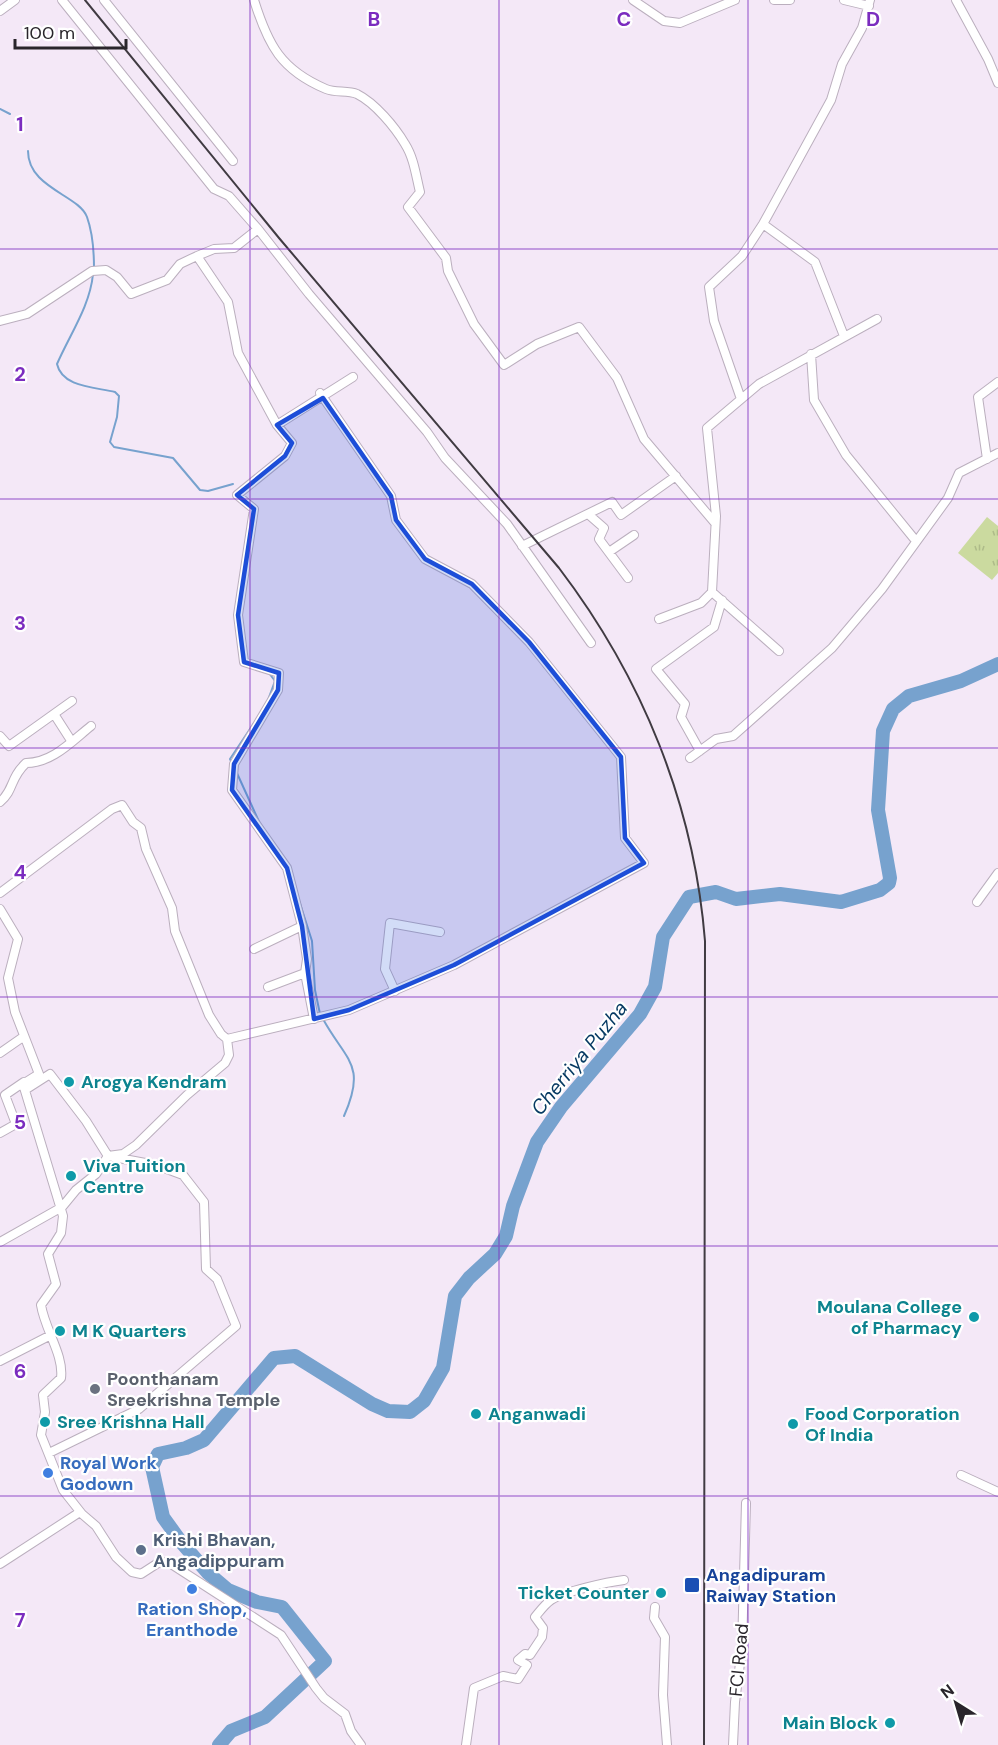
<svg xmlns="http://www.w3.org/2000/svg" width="998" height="1745" viewBox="0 0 998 1745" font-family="'DM Sans',sans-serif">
<defs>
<pattern id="park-tufts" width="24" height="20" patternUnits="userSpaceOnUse" patternTransform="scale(1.5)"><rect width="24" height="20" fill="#cbda9f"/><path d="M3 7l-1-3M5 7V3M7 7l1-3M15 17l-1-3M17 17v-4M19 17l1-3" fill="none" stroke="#aebb89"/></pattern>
</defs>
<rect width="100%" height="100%" fill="#f4e8f7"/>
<path fill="url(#park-tufts)" d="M 987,517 L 998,526 L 998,573 L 992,580 L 958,553 Z"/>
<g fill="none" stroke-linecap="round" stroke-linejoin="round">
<path stroke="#77a2ce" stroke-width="2" d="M 0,109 L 10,114
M 28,151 C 28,188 79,195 87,217 C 92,231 94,253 94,268
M 93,274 C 90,306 70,334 57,364 C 62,387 94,387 115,392 L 119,396 L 117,417 L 110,442 L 114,447 L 173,458 L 200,490 L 208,491 L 233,484
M 268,700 L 275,681 L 269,673
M 232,763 L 230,759 L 254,723
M 236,771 L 261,826
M 295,888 L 312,941 L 315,990 L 320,1014
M 323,1019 C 346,1061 367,1064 344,1116"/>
<path stroke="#77a2ce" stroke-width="14" d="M 219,1745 L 231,1731 L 265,1717 L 325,1661 L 282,1607 L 257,1602 L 228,1590 L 208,1573 L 181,1542 L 163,1517 L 152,1467 L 158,1454 L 186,1448 L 204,1440 L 274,1358 L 295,1356 L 372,1404 L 388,1411 L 410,1412 L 424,1401 L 443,1368 L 455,1296 L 469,1278 L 495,1254 L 506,1236 L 513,1206 L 537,1142 L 561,1107 L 640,1014 L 655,987 L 663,937 L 689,897 L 716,892 L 736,899 L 780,894 L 841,902 L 880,890 L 889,883 L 890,878 L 878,810 L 883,731 L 893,709 L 909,696 L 961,681 L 998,664"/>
<g stroke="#bbafbe" stroke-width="10">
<path id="minor" d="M 62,0 L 214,189 L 229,196 L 258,229 L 309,294 L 427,432 L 445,458 L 507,524 L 591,643
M 104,0 L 233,161
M 254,0 C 268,45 281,70 326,89 C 335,93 348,90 357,94 C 375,103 395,127 405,144 C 414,158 416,176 420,192 L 408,207 L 446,258 L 448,271 L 474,324 L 504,365 L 537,344 L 579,327 L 617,378 L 644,439 L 715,523
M 633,0 L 664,21 L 680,23 L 735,0
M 774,0 L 790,0
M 844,0 L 869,6
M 956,0 L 988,59 L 998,83
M 0,11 L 15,0
M 763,224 L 815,262 L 844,336
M 258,229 L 234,248 L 214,249 L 197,256 L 228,302 L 238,353 L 277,425 L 292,443 L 285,456 L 237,495 L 254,509 L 238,615 L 244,662 L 279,673 L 278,690 L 234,764 L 232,790 L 287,868 L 302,926 L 307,959 L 305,973 L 314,1019
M 0,321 L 27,314 L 92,271 L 106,270 L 117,277 L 131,294 L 167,280 L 180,264 L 197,256
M 811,354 L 814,400 L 846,455 L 916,541
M 741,399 L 714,321 L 709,287 L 742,256 L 763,224 L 831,100 L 842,64 L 862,28 L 870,0
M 277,425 L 353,377
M 987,459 L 978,397 L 998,382
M 588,514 L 604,528 L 599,539 L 628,578
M 522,546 L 612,502 L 621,515 L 676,476
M 609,552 L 634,535
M 712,592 L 779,651
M 659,619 L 701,603 L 712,592 L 716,516 L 707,428 L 759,384 L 877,319
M 54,714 L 72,742
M 0,736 L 9,746 L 72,701
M 700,751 L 681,717 L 685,704 L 656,669 L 714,627 L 722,600
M 690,758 L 716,739 L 733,736 L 832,648 L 882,589 L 948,498 L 959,473 L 998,453
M 0,802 C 15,789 9,779 26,763 C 52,763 71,742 91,726
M 0,893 L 112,809 L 122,805 L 133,822 L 141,828 L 146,849 L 172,908 L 175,931 L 209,1015 L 221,1034 L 227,1039
M 977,902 L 998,873
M 0,909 L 18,939 L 8,978 L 15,1012 L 39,1074 L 23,1084 L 63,1216 L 61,1233 L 48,1254 L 56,1284 L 41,1305 C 45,1330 64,1355 61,1378 L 43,1395 L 45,1412 L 41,1435 L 63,1490 L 82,1514 L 96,1526 L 116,1557 L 132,1572 L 141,1574 L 158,1563 L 168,1562 L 281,1635 L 316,1688 L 324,1698 L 345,1714 L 351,1731 L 361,1745
M 254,949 L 302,926
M 268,987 L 305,973
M 395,991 L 385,969 L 390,923 L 440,932
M 0,1053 L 23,1037
M 25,1090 L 50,1074 L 86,1121 L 108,1156 L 156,1165 L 183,1175 L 204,1202 L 206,1269 L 217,1279 L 236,1326 L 139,1409 L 49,1453
M 0,1133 L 16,1124 L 5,1095 L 24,1082
M 0,1242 L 62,1207 L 76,1190 L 96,1174 L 108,1156 L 123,1154 L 136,1145 L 187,1095 L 225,1063 L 229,1055 L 227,1039 L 349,1010 L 454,965 L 644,863 L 625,838 L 621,757 L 529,642 L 472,584 L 425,559 L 396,520 L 391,496 L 320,393
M 0,1361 L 49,1336
M 961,1475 L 998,1492
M 0,1564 L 80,1512
M 655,1607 L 654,1618 L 665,1637 L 663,1695 L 667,1745
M 466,1745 L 474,1688 L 503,1676 L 518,1679 L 527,1665 L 518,1660 L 525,1654 L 530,1655 L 542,1637 L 543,1628 L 535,1617 C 540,1611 545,1604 551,1600 C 565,1591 608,1582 624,1580
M 733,1745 L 735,1702 L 742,1648 L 746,1503"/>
</g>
<use href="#minor" stroke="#fff" stroke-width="8"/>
<path stroke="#403b42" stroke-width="2" d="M 85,0 L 279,238 L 559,568 C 642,677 694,804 705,941 L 704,1745"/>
</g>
<path fill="#1d4ed8" fill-opacity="0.2" stroke="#1d4ed8" stroke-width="4.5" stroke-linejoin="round" d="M 323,398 L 391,496 L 396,520 L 425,559 L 472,584 L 529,642 L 621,757 L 625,838 L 644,863 L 454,965 L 349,1010 L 314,1019 L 302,926 L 287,868 L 232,790 L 234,764 L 278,690 L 279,673 L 244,662 L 238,615 L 254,509 L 237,495 L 285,456 L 292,443 L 277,425 Z"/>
<path fill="none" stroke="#7b2cbf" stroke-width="1.5" stroke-opacity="0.55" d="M 250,0 L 250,1745M 499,0 L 499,1745M 748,0 L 748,1745M 0,249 L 998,249M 0,499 L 998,499M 0,748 L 998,748M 0,997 L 998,997M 0,1246 L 998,1246M 0,1496 L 998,1496"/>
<g fill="#0f9aa8" stroke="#fff" stroke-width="2">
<circle cx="69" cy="1082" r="6"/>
<circle cx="71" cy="1176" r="6"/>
<circle cx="974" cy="1317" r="6"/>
<circle cx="60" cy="1331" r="6"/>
<circle cx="476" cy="1414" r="6"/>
<circle cx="45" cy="1422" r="6"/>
<circle cx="793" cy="1424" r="6"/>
<circle cx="661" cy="1593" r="6"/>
<circle cx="890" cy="1723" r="6"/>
</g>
<circle fill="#6b7280" stroke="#fff" stroke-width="2" cx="95" cy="1389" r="6"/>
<g fill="#3f7fe0" stroke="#fff" stroke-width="2">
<circle cx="48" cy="1473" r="6"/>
<circle cx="192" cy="1589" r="6"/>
</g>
<circle fill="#5c6f8a" stroke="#fff" stroke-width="2" cx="141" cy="1550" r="6"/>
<rect fill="#1a4fb4" stroke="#fff" stroke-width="2" x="684" y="1577" width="16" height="16" rx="3"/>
<g text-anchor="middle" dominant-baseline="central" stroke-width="4.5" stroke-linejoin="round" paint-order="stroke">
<g font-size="18" font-weight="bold" fill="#0d838f" stroke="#fff" text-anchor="start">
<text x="81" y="1082">Arogya Kendram</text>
<text x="83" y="1166">Viva Tuition<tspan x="83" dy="21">Centre</tspan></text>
<text x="962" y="1307" text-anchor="end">Moulana College<tspan x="962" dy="21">of Pharmacy</tspan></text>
<text x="72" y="1331">M K Quarters</text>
<text x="488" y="1414">Anganwadi</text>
<text x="805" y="1414">Food Corporation<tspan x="805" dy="21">Of India</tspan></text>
<text x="57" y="1422">Sree Krishna Hall</text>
<text x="649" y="1593" text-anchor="end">Ticket Counter</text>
<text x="878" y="1723" text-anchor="end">Main Block</text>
</g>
<g font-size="18" font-weight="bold" fill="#5b616d" stroke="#fff" text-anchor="start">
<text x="107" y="1379">Poonthanam<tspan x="107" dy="21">Sreekrishna Temple</tspan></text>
</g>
<g font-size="18" font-weight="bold" fill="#366cbe" stroke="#fff" text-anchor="start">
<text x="60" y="1463">Royal Work<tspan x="60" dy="21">Godown</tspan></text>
<text x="192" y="1609" text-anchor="middle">Ration Shop,<tspan x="192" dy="21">Eranthode</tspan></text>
</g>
<g font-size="18" font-weight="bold" fill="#4e5e75" stroke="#fff" text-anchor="start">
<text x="153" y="1540">Krishi Bhavan,<tspan x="153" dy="21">Angadippuram</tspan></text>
</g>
<g font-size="18" font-weight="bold" fill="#164399" stroke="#fff" text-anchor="start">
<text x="706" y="1575">Angadipuram<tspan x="706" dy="21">Raiway Station</tspan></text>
</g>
<g font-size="18" fill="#29252b" stroke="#fff">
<text transform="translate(739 1660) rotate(-85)">FCI Road</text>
</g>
<g font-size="20" font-style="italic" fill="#073a63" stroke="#fff">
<text transform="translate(579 1058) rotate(-51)">Cherriya Puzha</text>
</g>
</g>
<g font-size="20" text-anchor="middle" font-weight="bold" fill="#7b2cbf" stroke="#fff" stroke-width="4.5" stroke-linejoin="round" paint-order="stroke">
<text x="374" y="26">B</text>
<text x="624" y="26">C</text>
<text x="873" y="26">D</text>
<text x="20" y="131">1</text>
<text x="20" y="381">2</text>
<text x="20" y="630">3</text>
<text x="20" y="879">4</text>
<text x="20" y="1129">5</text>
<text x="20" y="1378">6</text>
<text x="20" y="1627">7</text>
</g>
<g transform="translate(956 1703) rotate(323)" stroke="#ffffff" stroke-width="4.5" paint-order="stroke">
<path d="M0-4.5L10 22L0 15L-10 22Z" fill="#29252b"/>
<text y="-9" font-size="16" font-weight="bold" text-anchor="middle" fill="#29252b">N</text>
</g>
<path d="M15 39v9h111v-9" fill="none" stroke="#29252b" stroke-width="3"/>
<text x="24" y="39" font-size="18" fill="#29252b" stroke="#ffffff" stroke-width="4.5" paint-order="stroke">100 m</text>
</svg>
